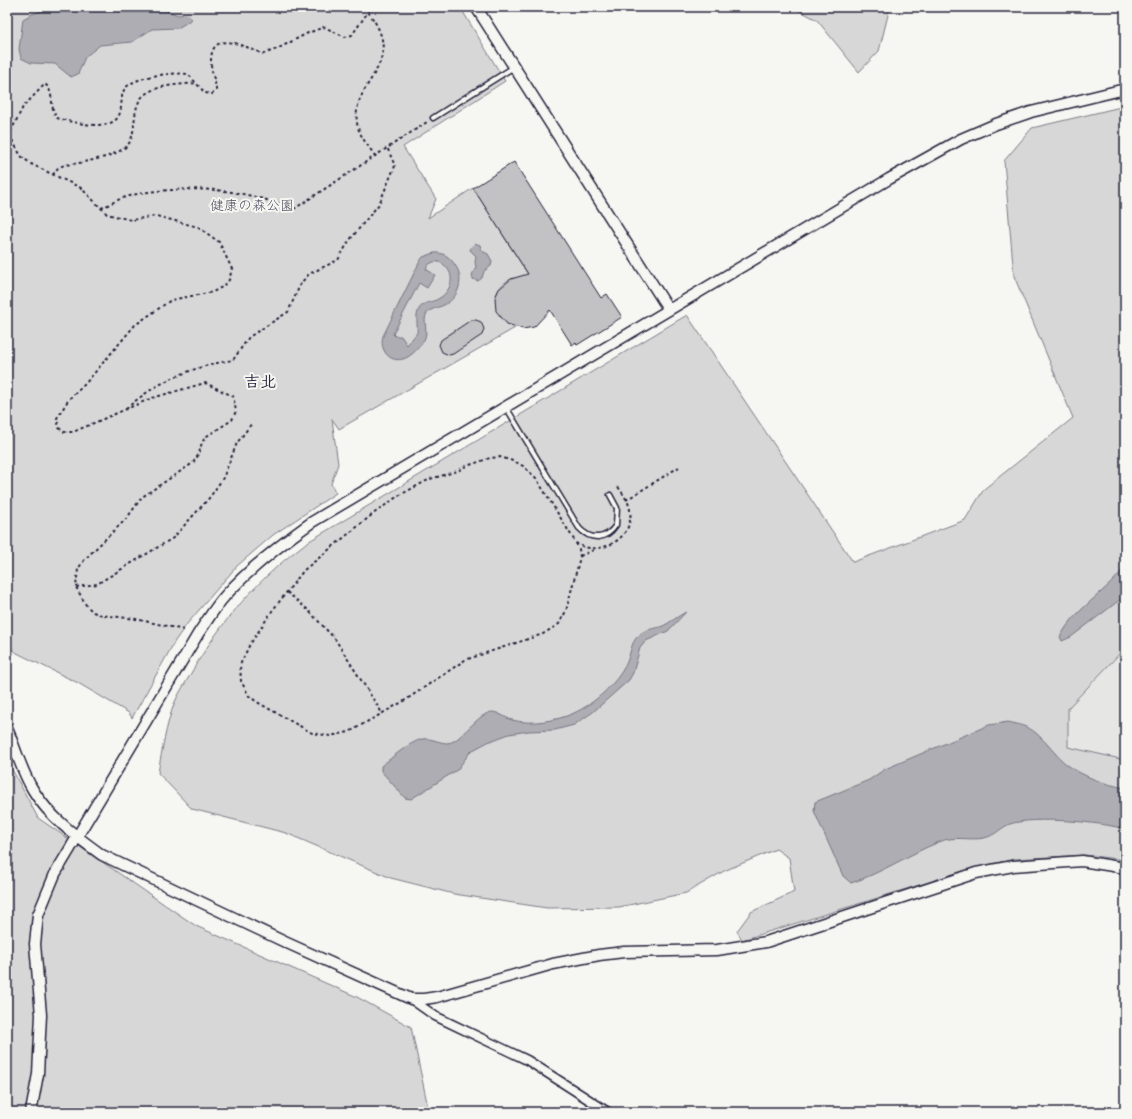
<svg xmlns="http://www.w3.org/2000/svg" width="1132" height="1119" viewBox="0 0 1132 1119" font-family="Mynerve,'Klee One',sans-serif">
<rect width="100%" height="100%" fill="#f6f6f2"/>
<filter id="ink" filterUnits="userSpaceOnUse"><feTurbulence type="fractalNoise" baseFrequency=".025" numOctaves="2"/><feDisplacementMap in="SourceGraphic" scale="8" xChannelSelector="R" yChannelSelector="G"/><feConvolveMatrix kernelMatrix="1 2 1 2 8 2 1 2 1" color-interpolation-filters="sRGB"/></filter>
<g filter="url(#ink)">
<path fill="#e6e6e4" d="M 1125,648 L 1125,760 L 1068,747 L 1068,708 Z"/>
<path fill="#d7d7d7" stroke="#7c7c89" d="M 7,7 L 460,7 L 505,81 L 403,147 L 436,199 L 428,218 L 473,188 L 529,276 C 521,277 514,277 507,281 C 487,294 495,320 515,328 L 339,429 L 332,419 L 338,464 L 331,484 L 336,493 L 273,535 L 237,566 L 187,624 L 175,641 L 132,718 L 129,713 L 78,683 L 17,653 L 7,644 Z
M 793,7 L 890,7 L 879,51 L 859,72 L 817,20 Z
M 1125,106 L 1125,648 L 1068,708 L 1068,747 L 1125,760 L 1125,860 L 1085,855 L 1014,859 L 974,868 L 742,940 L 737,931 L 751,912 L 794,892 L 789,858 L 776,849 L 724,871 L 686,893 L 619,907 L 547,908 L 454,894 L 391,878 L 286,833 L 192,809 L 158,773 C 162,750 166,726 174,704 C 178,694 185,684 190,675 C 220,622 258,579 306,543 L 687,315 L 853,562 L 965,520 L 984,489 L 1073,418 L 1014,276 L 1004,161 L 1032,128 Z
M 7,760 L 38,818 L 196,926 L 357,997 L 411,1027 L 429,1112 L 7,1112 Z"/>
<path fill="#adadb3" stroke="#757583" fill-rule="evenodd" d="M 55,7 L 157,7 L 178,15 L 186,14 L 192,19 L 178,28 L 152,29 L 132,42 L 100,45 L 85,57 L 78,74 L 71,77 L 55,64 L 31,63 L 21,58 L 19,49 L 23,19 L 32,14 Z
M 475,243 L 480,245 L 482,251 L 488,254 L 492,261 L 491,266 L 484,271 L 482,278 L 478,281 L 473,279 L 472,275 L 476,267 L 475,262 L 476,256 L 470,250 L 471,247 Z
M 434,253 C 443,252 450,257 455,265 C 465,278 459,298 444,305 C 438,308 432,308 427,313 C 422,321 429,331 424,340 C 420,347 411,357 403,359 C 389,363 379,349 383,336 L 420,261 L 423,257 ZM 433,262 C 439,261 443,263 447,268 C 456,279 449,293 438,299 C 431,303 424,301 419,309 C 415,316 418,325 417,333 L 407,345 L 401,336 L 395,336 L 393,334 L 419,283 L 427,288 L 435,275 L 426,269 L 428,265 Z
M 1125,567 L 1125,596 L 1071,637 L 1062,641 L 1060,637 C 1075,608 1106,593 1125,567 Z
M 686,612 L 668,631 L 646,641 L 640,648 L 633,673 L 629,680 L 593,712 L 574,725 L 555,730 L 529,731 L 509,734 L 488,742 L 471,751 L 457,770 L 411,799 L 405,798 L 381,771 L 381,766 C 393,757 408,743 422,739 C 434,737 444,747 454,741 C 464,735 480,713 492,712 C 499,712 505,718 512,720 C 531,725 556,721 574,713 C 594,704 617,683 626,664 C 631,654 630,644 638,636 C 644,629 654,629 663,626 C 671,622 678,616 686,612 Z
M 1008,722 C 1017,724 1028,726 1036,733 C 1047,742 1055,755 1066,764 C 1084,777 1104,784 1125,788 L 1125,829 C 1101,822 1034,816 1010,824 C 1000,828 995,836 984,838 C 968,841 954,835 939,842 C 909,854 882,873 851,883 L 843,876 L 814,811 L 815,802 L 869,780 L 885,769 L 989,725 Z"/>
<path fill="#c2c2c4" stroke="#22223b" d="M 514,162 L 601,298 L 607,294 L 622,317 L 577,345 L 576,342 L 572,345 L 550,310 L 534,327 L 523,329 L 507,324 L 496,311 L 495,298 L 499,289 L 511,279 L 528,274 L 473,188 Z
M 471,320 L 476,320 L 481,322 L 484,329 L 482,335 L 453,354 L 449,355 L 442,352 L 439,345 L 441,340 Z"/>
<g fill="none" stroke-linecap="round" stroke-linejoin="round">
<g stroke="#22223b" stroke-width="7">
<path id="service" d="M 433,118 L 514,67
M 506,407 L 579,528 C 591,541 606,540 616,525 L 617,508 L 610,495"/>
</g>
<g stroke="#22223b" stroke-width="11">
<path id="minor" d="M 411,999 L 435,1016 L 527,1060 L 608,1112"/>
</g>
<g stroke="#22223b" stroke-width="13">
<path id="tertiary" d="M 476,7 L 669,310
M 7,728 C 15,748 22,772 33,790 C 49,817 77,837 102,855 L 287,943 L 411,999 L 424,999 L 437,997 L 553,964 L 599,955 L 624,952 L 717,950 L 766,942 L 976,873 L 1013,866 L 1082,861 L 1125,868
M 31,1112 L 38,1074 L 41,1015 L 35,944 L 38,915 L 55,874 L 198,634 C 207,621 215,607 225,596 C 251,567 281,544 312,522 L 889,179 L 961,139 L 996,124 L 1031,112 L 1125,89"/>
</g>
<path stroke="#22223b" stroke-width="2" stroke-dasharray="3 3" stroke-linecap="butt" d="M 53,175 C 54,173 56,170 58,168 C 64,164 73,164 79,163 C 93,160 111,157 123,149 C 140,139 129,110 143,96 C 156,84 181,85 197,83
M 101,208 C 109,205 118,199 126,197 C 141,192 156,191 172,190 C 218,187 250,193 294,209 L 427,122
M 126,409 C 155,382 194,366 233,360 L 249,337 L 288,312 L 301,283 L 309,274 L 338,260 L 349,241 L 379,204 L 395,166 L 387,147
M 626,500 L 679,467
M 576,543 L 579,549 L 580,557 L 566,611 L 559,624 L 543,634 L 465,660 L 404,701 L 349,732 L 330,736 L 312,733 L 257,702 L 249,696 L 241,681 L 240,665 L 249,646 L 272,611 L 304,570 L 373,514 L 398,496 L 430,479 L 458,471 L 464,467 L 490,458 L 500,457 L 516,462 L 523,466 L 536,478 L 576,543 C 598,558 635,539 630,510 C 629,501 622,493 617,485
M 580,556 L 596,549
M 76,587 L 97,584 L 173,538 L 210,497 L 223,478 L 237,443 L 252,423
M 287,592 L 308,610 L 335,639 L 382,713
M 184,630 L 136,619 L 102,615 L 93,612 L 86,605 L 76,587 L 78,569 L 85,559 L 127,518 L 142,497 L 193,463 L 199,454 L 202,442 L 207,436 L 232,420 L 236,411 L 233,396 L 205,383 L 152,398 L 73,432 L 64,432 L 59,428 L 57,418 L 69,399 L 85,384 L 135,325 L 171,300 L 213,292 L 222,287 L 229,280 L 232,269 L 219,242 L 198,227 L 156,216 L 131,220 L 107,214 L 81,188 L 31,164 L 21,156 L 11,138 L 11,131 L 23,107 L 45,84 C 55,92 49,108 57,118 C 71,122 109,132 118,117 C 123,109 120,98 124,90 C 132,76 173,72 188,74 L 205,93 L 212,94 L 216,91 C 216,81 211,73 211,63 C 210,27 246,47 263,54 L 277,49 L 308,33 L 324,27 L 345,37 L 352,35 L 368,12 C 409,65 351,80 357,123 C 359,136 368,145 375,156"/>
<use href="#service" stroke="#f6f6f2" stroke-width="4"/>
<use href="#minor" stroke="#f6f6f2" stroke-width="8"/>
<use href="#tertiary" stroke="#f6f6f2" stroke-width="10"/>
</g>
</g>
<g text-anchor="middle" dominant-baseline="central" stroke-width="4" stroke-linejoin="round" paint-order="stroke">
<g font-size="14" fill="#4f4f62" stroke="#f6f6f2">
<text x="252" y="206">健康の森公園</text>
</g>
<g font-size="16" font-weight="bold" fill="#22223b" stroke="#f6f6f2">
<text x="260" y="382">吉北</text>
</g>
</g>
<rect width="1132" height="1119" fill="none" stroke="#f6f6f2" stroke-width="24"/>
<rect x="12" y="12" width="1108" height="1095" fill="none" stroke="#22223b" stroke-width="1.5" filter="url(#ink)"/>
</svg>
